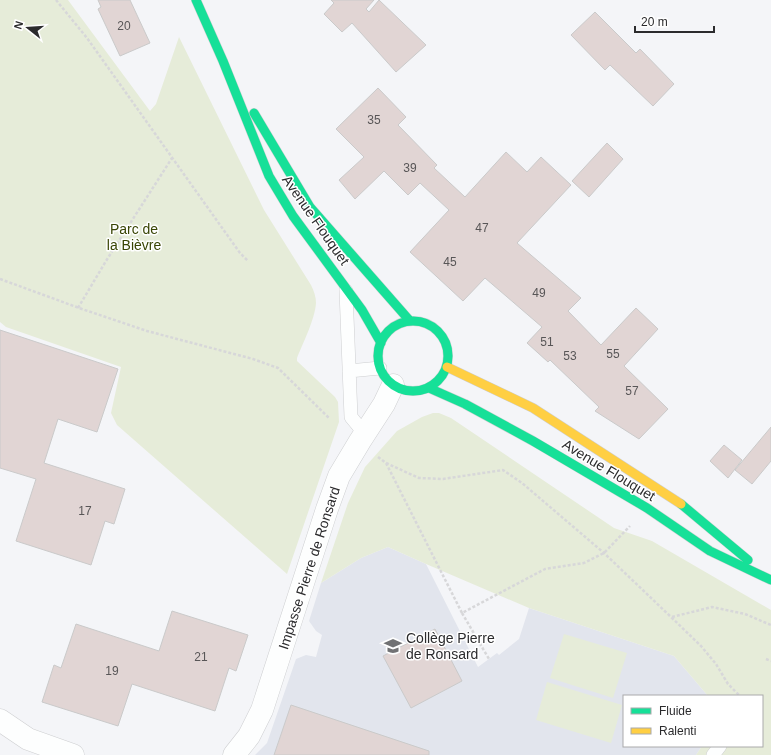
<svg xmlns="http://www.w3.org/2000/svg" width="771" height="755" viewBox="0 0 771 755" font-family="Arial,sans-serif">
<rect width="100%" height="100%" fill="#f4f5f8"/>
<path fill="#e2e5ed" d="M 388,547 L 426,564 L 478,667 L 497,653 L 499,655 L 519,639 L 529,608 L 674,656 L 708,696 L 624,696 L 624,746 L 702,746 L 696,755 L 255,755 L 267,743 L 296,659 L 306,655 L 316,657 L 322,635 L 316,631 L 309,621 L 321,583 L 361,558 Z"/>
<path fill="#e6ecd9" d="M 0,0 L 68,0 L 150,111 L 156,104 L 179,37 L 264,210 L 311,285 C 314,291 316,297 316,303 C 315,319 303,343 297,358 L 297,361 L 335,397 L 338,402 L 339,422 L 287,574 L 117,425 L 111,413 L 121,367 L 6,327 L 0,322 Z
M 433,413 L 439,413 L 451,418 L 614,528 L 652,541 L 771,610 L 771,755 L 696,755 L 702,746 L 762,746 L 762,696 L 708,696 L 674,656 L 529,608 L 426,564 L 388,547 L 361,558 L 321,583 L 348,503 L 365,467 L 397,431 L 422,417 Z
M 564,634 L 627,653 L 613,698 L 550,678 Z
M 547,682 L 622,705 L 611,743 L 536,720 Z"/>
<path fill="#e1d5d4" stroke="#cacaca" d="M 98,0 L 130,0 L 150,43 L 120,56 L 98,9 L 101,7 Z
M 331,0 L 374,0 L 366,9 L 369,12 L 379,0 L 426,45 L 396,72 L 352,23 L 342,32 L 324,14 L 334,3 Z
M 595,12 L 636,53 L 640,49 L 674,84 L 653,106 L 610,65 L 605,70 L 571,35 Z
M 378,88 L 406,117 L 398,125 L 437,165 L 434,168 L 465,197 L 506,152 L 527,172 L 541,157 L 571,185 L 517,243 L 581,298 L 568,311 L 601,345 L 636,308 L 658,329 L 624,366 L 668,409 L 639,439 L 595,411 L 599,407 L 550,360 L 548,362 L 527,343 L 542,327 L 485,278 L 463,301 L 410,252 L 449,210 L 420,183 L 408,195 L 384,171 L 355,199 L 339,180 L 364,157 L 336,129 Z
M 607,143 L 623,159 L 589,197 L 572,181 Z
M 0,330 L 118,369 L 97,432 L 58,419 L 44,463 L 125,489 L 114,524 L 105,521 L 91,565 L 16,541 L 36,479 L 0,468 Z
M 771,427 L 771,461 L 752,484 L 735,470 Z
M 724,445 L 742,460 L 728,478 L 710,461 Z
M 172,611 L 248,635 L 236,671 L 229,668 L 215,711 L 132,684 L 118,726 L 42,702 L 54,665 L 61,668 L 76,624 L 159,651 Z
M 435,629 L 462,681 L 411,708 L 383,656 Z
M 291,705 L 429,751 L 429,755 L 274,755 Z"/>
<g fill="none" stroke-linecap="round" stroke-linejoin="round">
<g stroke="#cecfd1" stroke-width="14">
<path id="lane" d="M 346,291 L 351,417 L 365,434
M 349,371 L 380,368
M 713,755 L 720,746"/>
</g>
<g stroke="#cecfd1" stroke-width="23">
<path id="street" d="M 0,720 L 28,739 L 73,755
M 234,755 L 249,736 L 262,710 L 327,509 L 339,476 L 360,441 L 384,404 L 393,385"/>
</g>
<g stroke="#cecfd1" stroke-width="10">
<path id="fast" d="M 196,0 L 223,61 L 269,176 L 293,216 L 362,310 L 381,343
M 254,113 L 310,207 L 410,321
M378 356a35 35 0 1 1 70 0a35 35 0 1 1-70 0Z
M 429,388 L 465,404 L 533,441 L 647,508 L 710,551 L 771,580
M 681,504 L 748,560"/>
</g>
<g stroke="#cecfd1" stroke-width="10">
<path id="slow" d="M 447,367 L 533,408 L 681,504"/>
</g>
<path stroke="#d7d7d9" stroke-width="2.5" stroke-dasharray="3 2" stroke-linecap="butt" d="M 56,0 L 87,38 L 240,253 L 248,261
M 0,279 L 82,309 L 147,331 L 253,359 L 278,368 L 330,419
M 78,308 L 106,261 L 172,158
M 378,457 L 386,463 L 419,478 L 443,479 L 503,470 L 522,483 L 604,553 L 671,617 L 701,646 L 716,664 L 728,684 L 740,696
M 386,463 L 462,613 L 545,569 L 584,563 L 604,553 L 630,526
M 462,613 L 489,659
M 672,617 L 712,607 L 745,614 L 771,625
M 766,659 L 771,661"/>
<use href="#lane" stroke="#fdfefe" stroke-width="13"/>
<use href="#street" stroke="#fdfefe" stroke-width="22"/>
<use href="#fast" stroke="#16e098" stroke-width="9"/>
<use href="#slow" stroke="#ffcf43" stroke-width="9"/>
</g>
<defs>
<g id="school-bare" transform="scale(1.38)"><path d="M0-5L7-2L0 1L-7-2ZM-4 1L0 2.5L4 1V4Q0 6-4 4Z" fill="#717274" stroke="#fff" stroke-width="2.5" paint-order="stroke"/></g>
</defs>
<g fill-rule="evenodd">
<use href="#school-bare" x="393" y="646"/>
</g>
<g text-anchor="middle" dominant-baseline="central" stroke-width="3" stroke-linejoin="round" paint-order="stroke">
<g font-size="12" fill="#585657">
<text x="124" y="26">20</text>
<text x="374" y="120">35</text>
<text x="410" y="168">39</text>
<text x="482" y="228">47</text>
<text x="450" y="262">45</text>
<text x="539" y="293">49</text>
<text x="547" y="342">51</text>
<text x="613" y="354">55</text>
<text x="570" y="356">53</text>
<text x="632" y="391">57</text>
<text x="85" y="511">17</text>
<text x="201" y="657">21</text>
<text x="112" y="671">19</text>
</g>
<g font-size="14" fill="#2b2b2d" stroke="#fff">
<text transform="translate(316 220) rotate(55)">Avenue Flouquet</text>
<text transform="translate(609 470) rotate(31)">Avenue Flouquet</text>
<text transform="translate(309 568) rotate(-72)">Impasse Pierre de Ronsard</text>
</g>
<g font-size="14" fill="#394504" stroke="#fff">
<text x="134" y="229">Parc de<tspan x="134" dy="16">la Bièvre</tspan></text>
</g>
<g font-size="14" fill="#2b2b2d" stroke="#fff" text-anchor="start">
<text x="406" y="638">Collège Pierre<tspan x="406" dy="16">de Ronsard</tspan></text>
</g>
</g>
<rect x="623" y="695" width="140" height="52" fill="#ffffff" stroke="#aaaaab"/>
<rect x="631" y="708" width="20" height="6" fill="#16e098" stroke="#aaaaab"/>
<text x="659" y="715" font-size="12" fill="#2b2b2d">Fluide</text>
<rect x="631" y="728" width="20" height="6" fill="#ffcf43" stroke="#aaaaab"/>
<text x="659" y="735" font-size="12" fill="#2b2b2d">Ralenti</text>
<g transform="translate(28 28) rotate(287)" stroke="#ffffff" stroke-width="3" paint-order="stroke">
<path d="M0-3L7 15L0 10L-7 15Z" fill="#2b2b2d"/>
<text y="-6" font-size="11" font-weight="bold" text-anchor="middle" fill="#2b2b2d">N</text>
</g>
<path d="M635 26v6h79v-6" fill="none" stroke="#2b2b2d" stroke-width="2"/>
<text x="641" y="26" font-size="12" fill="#2b2b2d" stroke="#ffffff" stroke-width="3" paint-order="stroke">20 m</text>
</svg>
